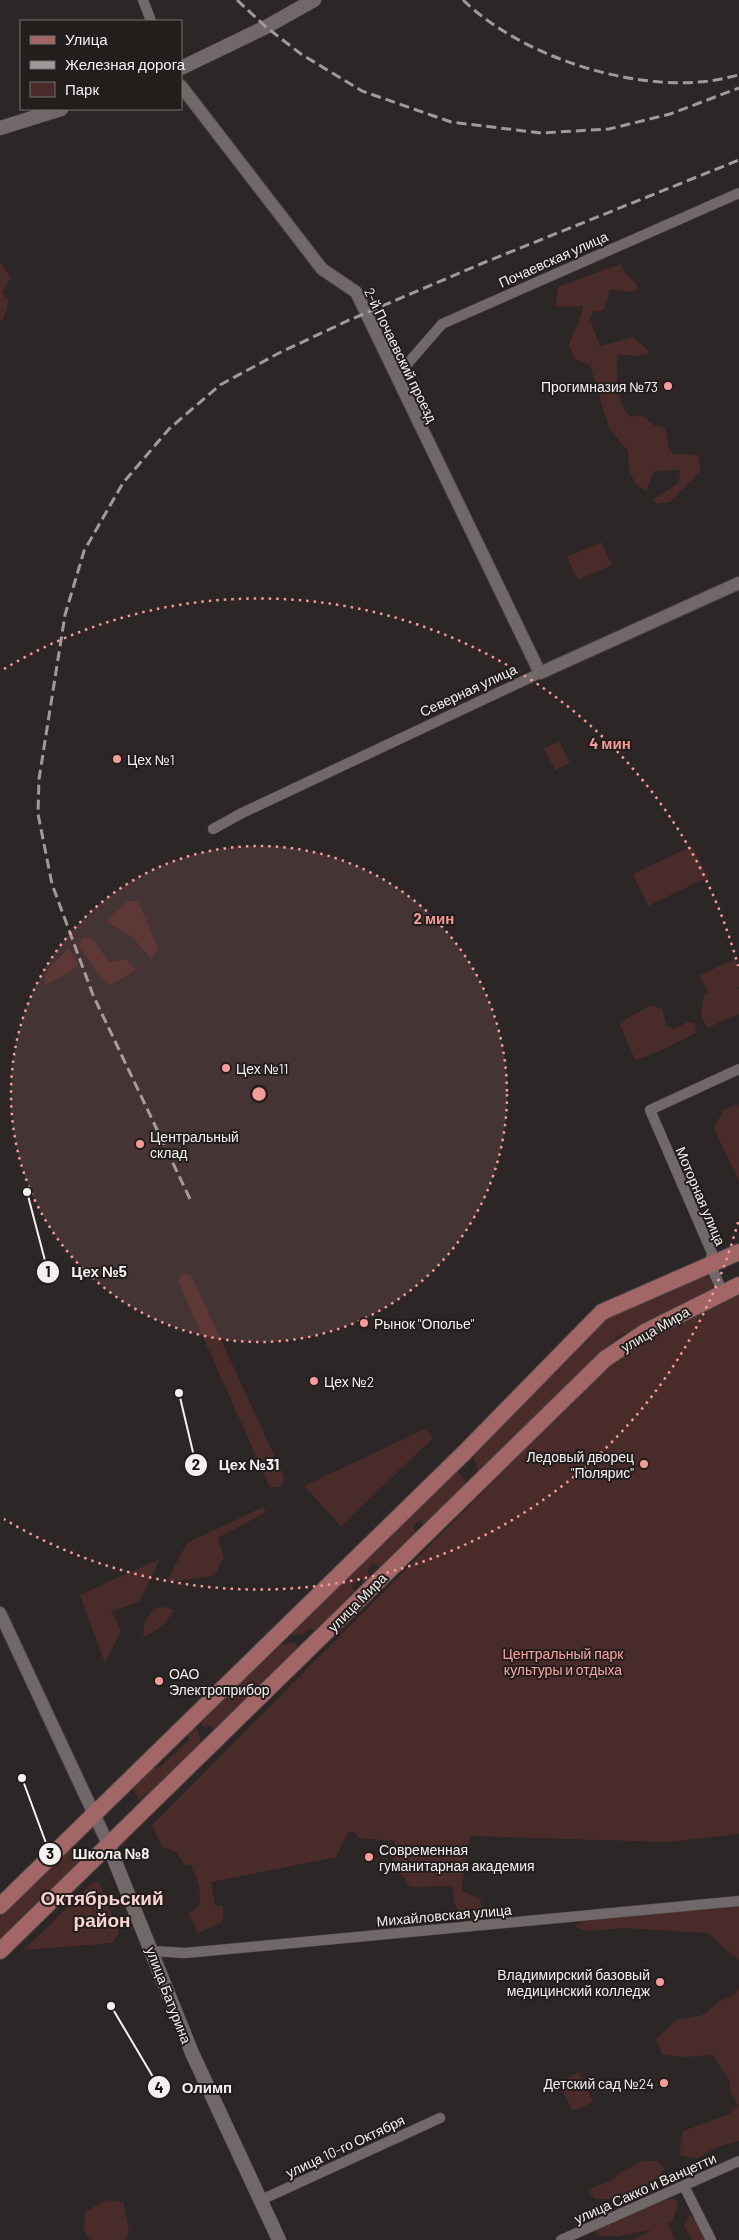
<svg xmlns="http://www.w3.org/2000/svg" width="739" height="2240" viewBox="0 0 739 2240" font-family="Barlow,sans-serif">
<rect width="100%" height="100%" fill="#2d2626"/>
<path fill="#492b2a" d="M 0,262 L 11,277 L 2,292 L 9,300 L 3,321 L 0,319 Z
M 621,264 L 624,271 L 636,284 L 637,289 L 632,292 L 610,289 L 604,310 L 593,312 L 590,319 L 600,346 L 633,337 L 649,351 L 648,354 L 636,356 L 617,354 C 618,375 614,402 631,417 L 642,415 L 654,425 L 665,428 L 669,448 L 674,454 L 698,455 L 701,471 L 670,502 L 656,504 L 653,499 L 679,483 L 680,470 L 655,471 L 646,491 L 635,483 L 629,470 L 628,451 L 609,428 L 590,365 L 575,359 L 569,345 C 574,331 581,320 583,306 L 556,307 L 558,287 Z
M 601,542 L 612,565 L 578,580 L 567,557 Z
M 559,741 L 570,763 L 555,770 L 544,748 Z
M 692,846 L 708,877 L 648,906 L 633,874 Z
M 128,901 L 138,901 L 158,948 L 151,959 L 133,938 L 106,921 Z
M 83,937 L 93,939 L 109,962 L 126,959 L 136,970 L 110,985 L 96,971 L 78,945 Z
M 69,949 L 78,963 C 72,973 55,978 45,986 C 43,969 58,959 69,949 Z
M 735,959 L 739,967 L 739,987 L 735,989 L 739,989 L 739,1014 L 707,1028 L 701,1014 L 704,994 L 708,993 L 700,975 Z
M 651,1005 L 662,1009 L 666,1024 L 673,1029 L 688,1022 L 695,1023 L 696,1033 C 677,1042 655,1055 635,1060 L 620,1024 L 629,1017 Z
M 737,1104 L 739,1107 L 739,1181 L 714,1129 L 723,1110 Z
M 181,1273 L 191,1275 L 284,1477 L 282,1487 L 270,1487 L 178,1281 Z
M 705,1275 L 711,1278 L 714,1283 L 712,1292 L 618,1337 L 479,1472 L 472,1454 L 606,1319 Z
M 739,1292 L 739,1834 L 670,1842 L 470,1836 L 461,1891 L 480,1898 L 484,1918 L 463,1923 L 454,1901 L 453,1886 L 410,1887 L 404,1877 L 392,1869 L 395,1841 L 358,1838 L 355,1832 L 348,1832 L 336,1857 L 211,1882 L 215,1905 L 223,1906 L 223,1918 L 221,1923 L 198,1933 L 189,1914 L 199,1906 C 202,1890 197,1879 190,1864 L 185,1866 L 176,1852 L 162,1847 L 152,1825 L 609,1365 L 652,1335 Z
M 425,1429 L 433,1438 L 341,1526 L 304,1486 Z
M 455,1467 L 468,1484 L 426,1526 L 420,1520 L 413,1526 L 416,1533 L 381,1568 L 372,1563 L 367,1570 L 370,1576 L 365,1582 L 359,1579 L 352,1587 L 354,1591 L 316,1631 L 309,1628 L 305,1634 L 294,1636 L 290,1632 Z
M 263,1507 L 266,1512 L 218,1538 L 224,1558 L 214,1576 L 166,1582 L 187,1543 Z
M 160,1559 L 139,1602 L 111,1611 L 121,1631 L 105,1663 L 80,1595 Z
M 164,1607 L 174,1610 C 166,1623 158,1632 143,1637 L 144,1623 L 154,1608 Z
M 280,1642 L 284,1645 L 295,1642 L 298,1649 L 214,1731 L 212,1726 L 202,1726 L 202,1719 Z
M 197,1728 L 202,1744 L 141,1803 L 132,1787 L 151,1768 L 160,1767 L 189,1740 L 188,1733 Z
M 71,1846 L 79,1849 L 84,1858 L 0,1942 L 0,1917 Z
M 93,1882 L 99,1882 L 119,1933 L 112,1943 L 24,1950 Z
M 724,1906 L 739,1906 L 739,1960 L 707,1933 L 624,1928 L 587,1931 L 573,1927 L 584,1921 Z
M 739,1987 L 739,2141 L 717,2147 L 698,2158 L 681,2156 L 680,2148 L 683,2131 L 729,2114 L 738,2105 L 731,2094 L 729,2080 L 713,2055 L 686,2057 L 662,2055 L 656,2039 L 676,2020 L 703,2015 L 720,2001 L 735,1994 Z
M 579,2072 L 593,2102 L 572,2111 L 559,2082 Z
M 643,2161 L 658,2161 L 664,2169 L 655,2182 L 610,2199 L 595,2199 L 588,2190 L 612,2180 L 623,2171 Z
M 674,2198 L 678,2204 L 673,2220 L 668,2223 L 675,2240 L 632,2240 L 652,2230 L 618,2236 L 599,2236 L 594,2230 L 645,2206 Z
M 106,2200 L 123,2202 L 129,2230 L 125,2240 L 90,2240 L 84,2230 L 85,2212 Z
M 689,2215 L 699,2221 L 706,2240 L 692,2240 L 684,2226 Z"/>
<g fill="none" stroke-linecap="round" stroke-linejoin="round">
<g stroke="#4b4545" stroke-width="11">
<path id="minor" d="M 143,0 L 151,21
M 396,377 L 442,324 L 739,193
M 213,829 L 242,813 L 540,673
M 723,1293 L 710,1264 L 712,1253 L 650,1110 L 739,1069
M 152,1951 L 185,1953 L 261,1946 L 739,1901
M 684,2186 L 711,2240
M 261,2200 L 440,2118
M 561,2240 L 739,2161"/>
</g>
<g stroke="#4b4545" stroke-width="14">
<path id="tertiary" d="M 181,86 L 322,269 L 356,292 L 540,673 L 739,583
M 0,1613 L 108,1844"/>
</g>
<g stroke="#4b4545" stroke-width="15">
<path id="secondary" d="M 181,68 L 266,27 L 314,0
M 0,128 L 61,109
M 108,1844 L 192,2053 L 279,2240"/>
</g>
<g stroke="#4b4545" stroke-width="18">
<path id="primary" d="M 0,1906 L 465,1452 L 602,1312 L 739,1252
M 0,1951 L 605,1359 L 645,1332 L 739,1285"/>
</g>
<use href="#minor" stroke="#716969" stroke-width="10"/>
<use href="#tertiary" stroke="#716969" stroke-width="12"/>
<use href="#secondary" stroke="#716969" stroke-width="14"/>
<use href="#primary" stroke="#a36666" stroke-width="16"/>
<path stroke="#a09a9a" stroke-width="3" stroke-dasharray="10 5" stroke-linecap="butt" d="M 237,0 L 266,27 L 301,54 L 362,91 L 451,122 L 541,133 L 609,129 L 670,114 L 739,88
M 463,0 C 521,56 629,91 709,81 C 719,80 729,77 739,75
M 190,1199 L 93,995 L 52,884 L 38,814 L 39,779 L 65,615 L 84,551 L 123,483 L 169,429 L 220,385 L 279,353 L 347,321 L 483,263 L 739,160"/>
</g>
<circle cx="259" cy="1094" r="248" fill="#f59b99" fill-opacity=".12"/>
<g fill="none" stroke="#f59b99" stroke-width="2.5" stroke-dasharray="2.5 5">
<circle cx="259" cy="1094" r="248"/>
<path d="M738 1222A496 496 0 0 1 4 1519M4 669A496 496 0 0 1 738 966"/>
</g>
<g fill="#f59b99" stroke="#231d1c" stroke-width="2">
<circle cx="668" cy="386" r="5"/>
<circle cx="117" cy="759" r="5"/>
<circle cx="226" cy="1068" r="5"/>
<circle cx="140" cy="1144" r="5"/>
<circle cx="364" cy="1323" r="5"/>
<circle cx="314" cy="1381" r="5"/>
<circle cx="644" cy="1464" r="5"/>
<circle cx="159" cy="1681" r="5"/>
<circle cx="369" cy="1857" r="5"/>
<circle cx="660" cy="1982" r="5"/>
<circle cx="664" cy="2083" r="5"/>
</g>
<g text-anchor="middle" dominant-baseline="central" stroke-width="4" stroke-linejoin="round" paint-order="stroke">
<g font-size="14" fill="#f5f0f0" stroke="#231d1c">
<text transform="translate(553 259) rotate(-24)">Почаевская улица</text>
<text transform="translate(401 355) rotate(64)">2-й Почаевский проезд</text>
<text transform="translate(468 690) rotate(-25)">Северная улица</text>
<text transform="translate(701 1196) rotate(67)">Моторная улица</text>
<text transform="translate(655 1329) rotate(-30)">улица Мира</text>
<text transform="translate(357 1602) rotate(-45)">улица Мира</text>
<text transform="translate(444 1915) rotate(-5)">Михайловская улица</text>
<text transform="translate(169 1995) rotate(69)">улица Батурина</text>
<text transform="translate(345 2146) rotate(-25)">улица 10-го Октября</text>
<text transform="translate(645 2188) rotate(-24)">улица Сакко и Ванцетти</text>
</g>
<g font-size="14" fill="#f5f0f0" stroke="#231d1c" text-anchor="start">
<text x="658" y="386" text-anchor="end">Прогимназия №73</text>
<text x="127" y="759">Цех №1</text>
<text x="236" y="1068">Цех №11</text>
<text x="150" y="1136">Центральный<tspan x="150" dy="16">склад</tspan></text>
<text x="374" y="1323">Рынок "Ополье"</text>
<text x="324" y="1381">Цех №2</text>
<text x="634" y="1456" text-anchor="end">Ледовый дворец<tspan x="634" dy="16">"Полярис"</tspan></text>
<text x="169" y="1673">ОАО<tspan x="169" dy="16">Электроприбор</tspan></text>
<text x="379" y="1849">Современная<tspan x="379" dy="16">гуманитарная академия</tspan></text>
<text x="650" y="1974" text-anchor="end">Владимирский базовый<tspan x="650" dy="16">медицинский колледж</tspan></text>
<text x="654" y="2083" text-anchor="end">Детский сад №24</text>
</g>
<g font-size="14" fill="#faa5a2" stroke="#231d1c">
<text x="563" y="1653">Центральный парк<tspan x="563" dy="16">культуры и отдыха</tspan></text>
</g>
<g font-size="19" font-weight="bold" fill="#f8d5d3" stroke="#231d1c">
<text x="102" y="1897">Октябрьский<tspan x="102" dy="22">район</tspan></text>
</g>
</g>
<circle cx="259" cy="1094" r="8" fill="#f59b99" stroke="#231d1c" stroke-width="2.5"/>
<g font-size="15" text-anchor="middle" font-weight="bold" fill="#f59b99" stroke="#231d1c" stroke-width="4" stroke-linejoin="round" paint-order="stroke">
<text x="610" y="749">4 мин</text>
<text x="434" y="924">2 мин</text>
</g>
<path fill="none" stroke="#f5f0f0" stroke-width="2" d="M27 1192L48 1272M179 1393L196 1465M22 1778L50 1854M111 2006L159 2087"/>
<g fill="#f5f0f0" stroke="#231d1c" stroke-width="2">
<circle cx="27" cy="1192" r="5"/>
<circle cx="179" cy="1393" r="5"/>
<circle cx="22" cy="1778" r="5"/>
<circle cx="111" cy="2006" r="5"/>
<circle cx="48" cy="1272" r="12"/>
<circle cx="196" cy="1465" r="12"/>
<circle cx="50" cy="1854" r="12"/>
<circle cx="159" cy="2087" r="12"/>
</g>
<g font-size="15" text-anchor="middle" font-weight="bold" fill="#111">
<text x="48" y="1277">1</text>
<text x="196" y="1470">2</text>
<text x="50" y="1859">3</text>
<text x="159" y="2093">4</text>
</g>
<g font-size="15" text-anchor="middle" font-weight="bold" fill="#f5f0f0" stroke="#231d1c" stroke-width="4" stroke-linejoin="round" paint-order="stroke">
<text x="99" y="1277">Цех №5</text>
<text x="249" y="1470">Цех №31</text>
<text x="111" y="1859">Школа №8</text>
<text x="207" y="2093">Олимп</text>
</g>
<rect x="20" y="20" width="162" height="90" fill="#231d1c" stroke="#777171"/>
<rect x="30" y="36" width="25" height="8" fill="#a36666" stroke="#777171"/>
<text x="65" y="45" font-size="15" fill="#f5f0f0">Улица</text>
<rect x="30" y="61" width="25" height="8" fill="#a09a9a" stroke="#777171"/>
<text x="65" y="70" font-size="15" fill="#f5f0f0">Железная дорога</text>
<rect x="30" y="82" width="25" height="15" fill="#492b2a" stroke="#777171"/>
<text x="65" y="95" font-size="15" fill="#f5f0f0">Парк</text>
</svg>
